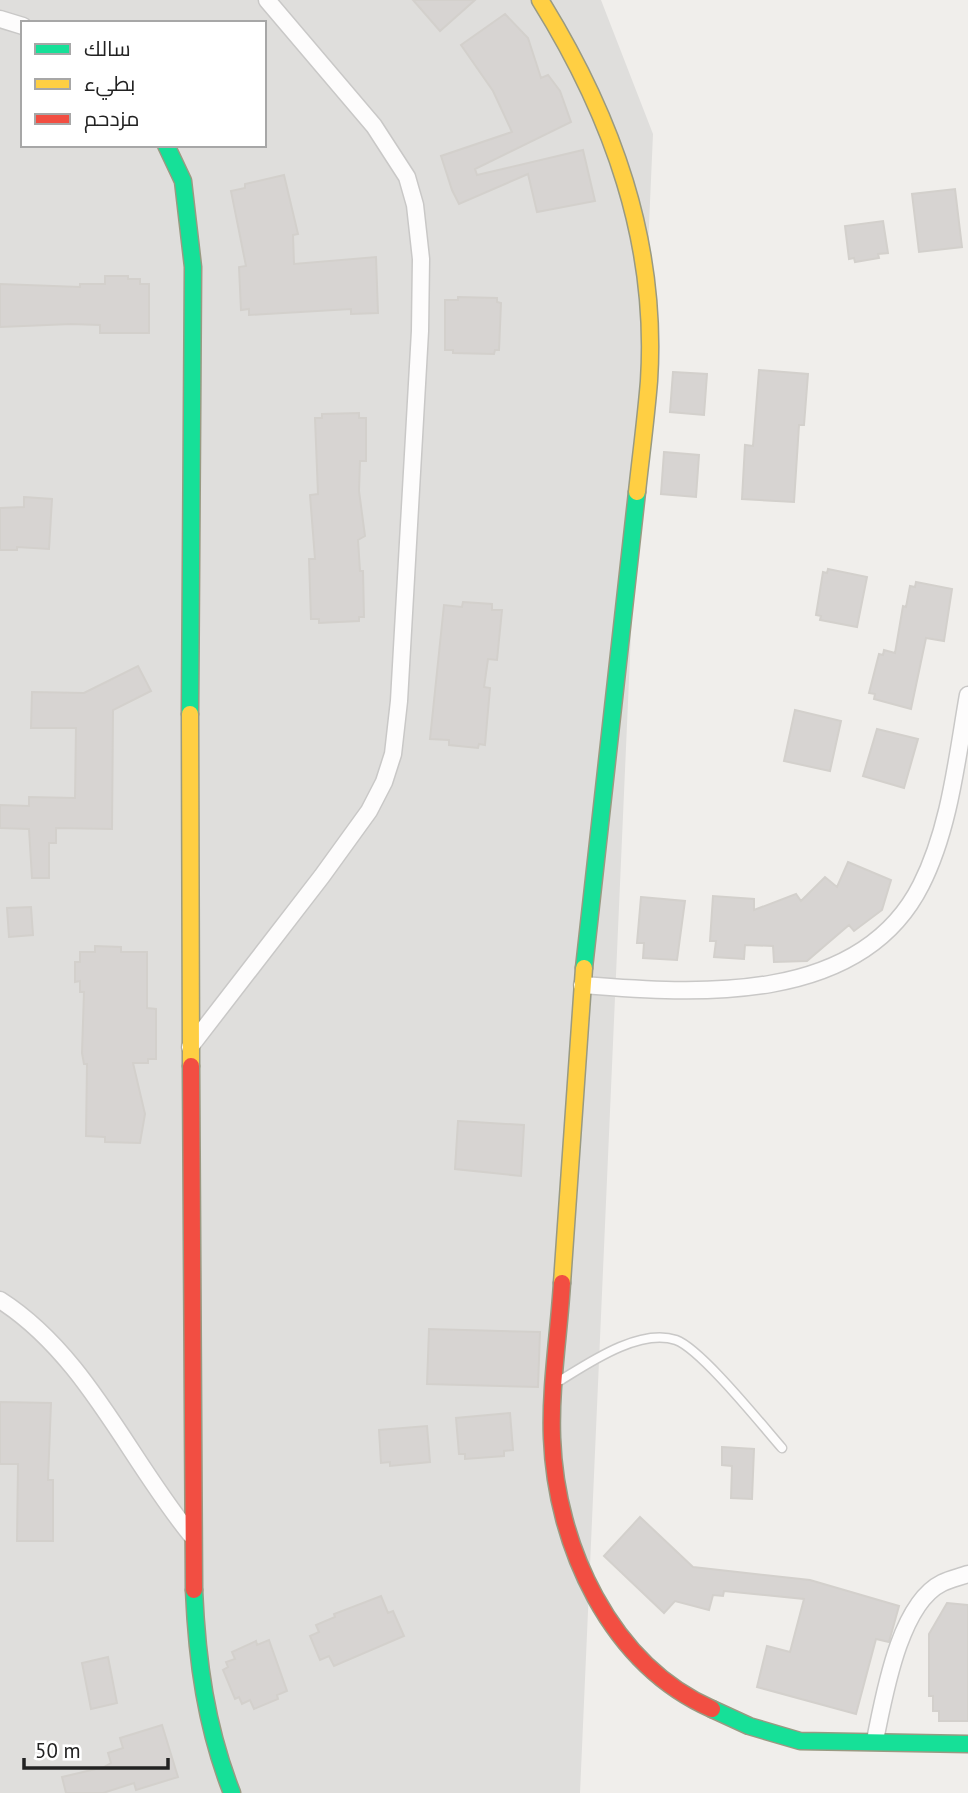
<svg xmlns="http://www.w3.org/2000/svg" width="968" height="1793" viewBox="0 0 968 1793" font-family="'PT Sans',Cairo,sans-serif">
<rect width="100%" height="100%" fill="#f0eeeb"/>
<path fill="#dfdedc" fill-rule="evenodd" d="M 0,0 L 601,0 L 653,134 L 580,1793 L 0,1793 ZM 23,23 L 264,23 L 264,145 L 23,145 Z"/>
<path fill="#d7d4d2" stroke="#d3d0cc" stroke-width="2" d="M 413,0 L 475,0 L 440,31 Z
M 505,14 L 528,38 L 541,78 L 548,75 L 560,91 L 571,122 L 475,169 L 477,175 L 583,150 L 595,201 L 537,212 L 528,174 L 459,204 L 452,190 L 441,156 L 512,132 L 493,91 L 461,45 Z
M 284,175 L 298,234 L 293,235 L 294,264 L 376,257 L 378,313 L 351,314 L 351,309 L 249,315 L 249,309 L 241,310 L 239,267 L 246,266 L 231,191 L 245,188 L 245,184 Z
M 955,189 L 962,247 L 919,252 L 912,194 Z
M 883,221 L 888,253 L 878,254 L 879,258 L 855,262 L 854,258 L 849,259 L 845,226 Z
M 105,276 L 128,276 L 128,279 L 140,279 L 140,284 L 149,284 L 149,333 L 100,333 L 100,325 L 71,324 L 0,327 L 0,284 L 80,287 L 80,284 L 105,284 Z
M 458,297 L 497,298 L 497,302 L 501,303 L 499,350 L 495,350 L 494,354 L 453,353 L 453,350 L 445,350 L 445,300 L 458,300 Z
M 759,370 L 808,374 L 804,425 L 799,425 L 794,502 L 742,499 L 745,445 L 753,446 Z
M 673,372 L 707,374 L 704,415 L 670,412 Z
M 359,413 L 359,418 L 366,418 L 366,461 L 360,461 L 359,491 L 365,536 L 358,540 L 360,571 L 363,571 L 364,617 L 359,617 L 359,621 L 319,623 L 319,619 L 311,619 L 309,559 L 315,559 L 310,495 L 318,494 L 315,418 L 322,418 L 322,414 Z
M 664,452 L 699,455 L 696,497 L 661,494 Z
M 24,497 L 52,499 L 49,549 L 17,547 L 17,550 L 0,550 L 0,508 L 24,507 Z
M 828,569 L 867,577 L 857,627 L 820,620 L 821,616 L 816,615 L 823,572 L 827,573 Z
M 916,582 L 952,589 L 944,641 L 926,638 L 911,709 L 874,699 L 875,694 L 869,693 L 879,654 L 883,655 L 884,650 L 895,653 L 903,606 L 906,607 L 910,586 L 915,587 Z
M 463,602 L 492,604 L 492,610 L 502,610 L 497,660 L 488,659 L 484,687 L 490,688 L 485,745 L 479,744 L 478,748 L 449,745 L 449,740 L 430,739 L 444,605 L 462,607 Z
M 138,666 L 151,691 L 113,710 L 112,829 L 56,828 L 56,843 L 49,843 L 49,878 L 32,878 L 29,829 L 0,828 L 0,805 L 29,806 L 29,797 L 75,798 L 76,728 L 31,728 L 32,692 L 84,693 Z
M 795,710 L 841,721 L 830,771 L 784,761 Z
M 877,729 L 918,739 L 904,788 L 863,776 Z
M 848,862 L 891,880 L 882,910 L 854,931 L 849,925 L 807,961 L 774,962 L 773,946 L 745,945 L 744,959 L 714,957 L 716,941 L 710,941 L 713,896 L 754,899 L 754,910 L 796,894 L 801,901 L 825,877 L 837,887 Z
M 641,897 L 685,901 L 677,960 L 643,958 L 644,943 L 637,943 Z
M 31,907 L 33,935 L 9,937 L 7,908 Z
M 95,946 L 121,947 L 121,952 L 147,952 L 147,1008 L 156,1009 L 156,1059 L 148,1059 L 148,1063 L 133,1063 L 145,1114 L 140,1143 L 105,1142 L 105,1137 L 86,1136 L 87,1064 L 84,1064 L 82,1053 L 84,992 L 80,992 L 80,981 L 75,982 L 75,962 L 80,962 L 80,952 L 95,952 Z
M 458,1121 L 524,1125 L 521,1176 L 455,1169 Z
M 429,1329 L 540,1332 L 538,1387 L 427,1384 Z
M 0,1402 L 51,1403 L 48,1480 L 53,1480 L 53,1541 L 17,1541 L 18,1464 L 0,1464 Z
M 510,1413 L 513,1450 L 504,1451 L 504,1456 L 465,1459 L 465,1454 L 459,1454 L 456,1418 Z
M 427,1426 L 430,1462 L 390,1466 L 390,1462 L 381,1463 L 379,1430 Z
M 722,1447 L 754,1449 L 752,1499 L 731,1498 L 732,1466 L 722,1465 Z
M 640,1517 L 693,1567 L 810,1580 L 899,1606 L 889,1642 L 876,1639 L 856,1714 L 757,1687 L 767,1646 L 790,1652 L 804,1599 L 724,1591 L 723,1596 L 713,1595 L 709,1610 L 675,1601 L 664,1613 L 604,1556 Z
M 381,1596 L 388,1613 L 393,1611 L 404,1636 L 334,1666 L 329,1656 L 320,1660 L 310,1636 L 319,1632 L 316,1625 L 335,1617 L 334,1614 Z
M 947,1603 L 968,1605 L 968,1721 L 939,1721 L 939,1711 L 933,1711 L 933,1696 L 929,1696 L 929,1634 Z
M 269,1640 L 287,1691 L 277,1695 L 278,1699 L 254,1709 L 250,1700 L 242,1704 L 239,1697 L 235,1699 L 223,1670 L 228,1667 L 226,1662 L 235,1659 L 232,1652 L 256,1641 L 257,1645 Z
M 108,1657 L 117,1703 L 91,1709 L 82,1663 Z
M 162,1725 L 178,1777 L 136,1790 L 134,1783 L 103,1793 L 66,1793 L 62,1777 L 104,1767 L 111,1763 L 108,1753 L 123,1748 L 120,1738 Z"/>
<g fill="none" stroke-linecap="round" stroke-linejoin="round">
<g stroke="#c9c8c7" stroke-width="11">
<path id="lane" d="M 561,1380 C 590,1362 640,1328 676,1340 C 701,1349 761,1424 782,1448"/>
</g>
<g stroke="#c9c8c7" stroke-width="19">
<path id="street" d="M 0,19 L 23,26
M 582,985 C 696,994 860,1006 921,885 C 950,828 957,757 968,695
M 190,1047 L 322,876 L 369,811 L 384,782 L 393,754 L 399,701 L 420,331 L 421,259 L 415,205 L 407,177 L 374,126 L 267,0
M 0,1300 C 86,1355 128,1458 191,1535
M 875,1740 C 884,1697 899,1604 942,1583 C 950,1579 960,1577 968,1574"/>
</g>
<g stroke="#999a82" stroke-width="19">
<path id="fast" d="M 166,145 L 183,181 L 193,267 L 190,714
M 584,968 L 637,492
M 194,1590 C 197,1661 206,1727 232,1793
M 712,1709 L 749,1726 L 800,1741 L 968,1744"/>
</g>
<g stroke="#999a82" stroke-width="19">
<path id="slow" d="M 540,0 C 612,116 658,242 649,381 C 646,418 641,455 637,492
M 190,714 L 191,1066
M 562,1283 L 584,968"/>
</g>
<g stroke="#999a82" stroke-width="19">
<path id="jam" d="M 191,1066 L 194,1590
M 562,1283 C 559,1334 550,1387 552,1438 C 556,1546 610,1664 712,1709"/>
</g>
<use href="#lane" stroke="#fdfcfc" stroke-width="8"/>
<use href="#street" stroke="#fdfcfc" stroke-width="16"/>
<use href="#fast" stroke="#16e098" stroke-width="16"/>
<use href="#slow" stroke="#ffcf43" stroke-width="16"/>
<use href="#jam" stroke="#f24e42" stroke-width="16"/>
</g>
<rect x="21" y="21" width="245" height="126" fill="#ffffff" stroke="#a7a7a7" stroke-width="2"/>
<rect x="35" y="44" width="35" height="10" fill="#16e098" stroke="#a7a7a7" stroke-width="2"/>
<text x="84" y="56" font-size="21" fill="#222222">سالك</text>
<rect x="35" y="79" width="35" height="10" fill="#ffcf43" stroke="#a7a7a7" stroke-width="2"/>
<text x="84" y="91" font-size="21" fill="#222222">بطيء</text>
<rect x="35" y="114" width="35" height="10" fill="#f24e42" stroke="#a7a7a7" stroke-width="2"/>
<text x="84" y="126" font-size="21" fill="#222222">مزدحم</text>
<path d="M24 1758v10h144v-10" fill="none" stroke="#222222" stroke-width="3.5"/>
<text x="35" y="1758" font-size="21" fill="#222222" stroke="#ffffff" stroke-width="5" paint-order="stroke">50 m</text>
</svg>
